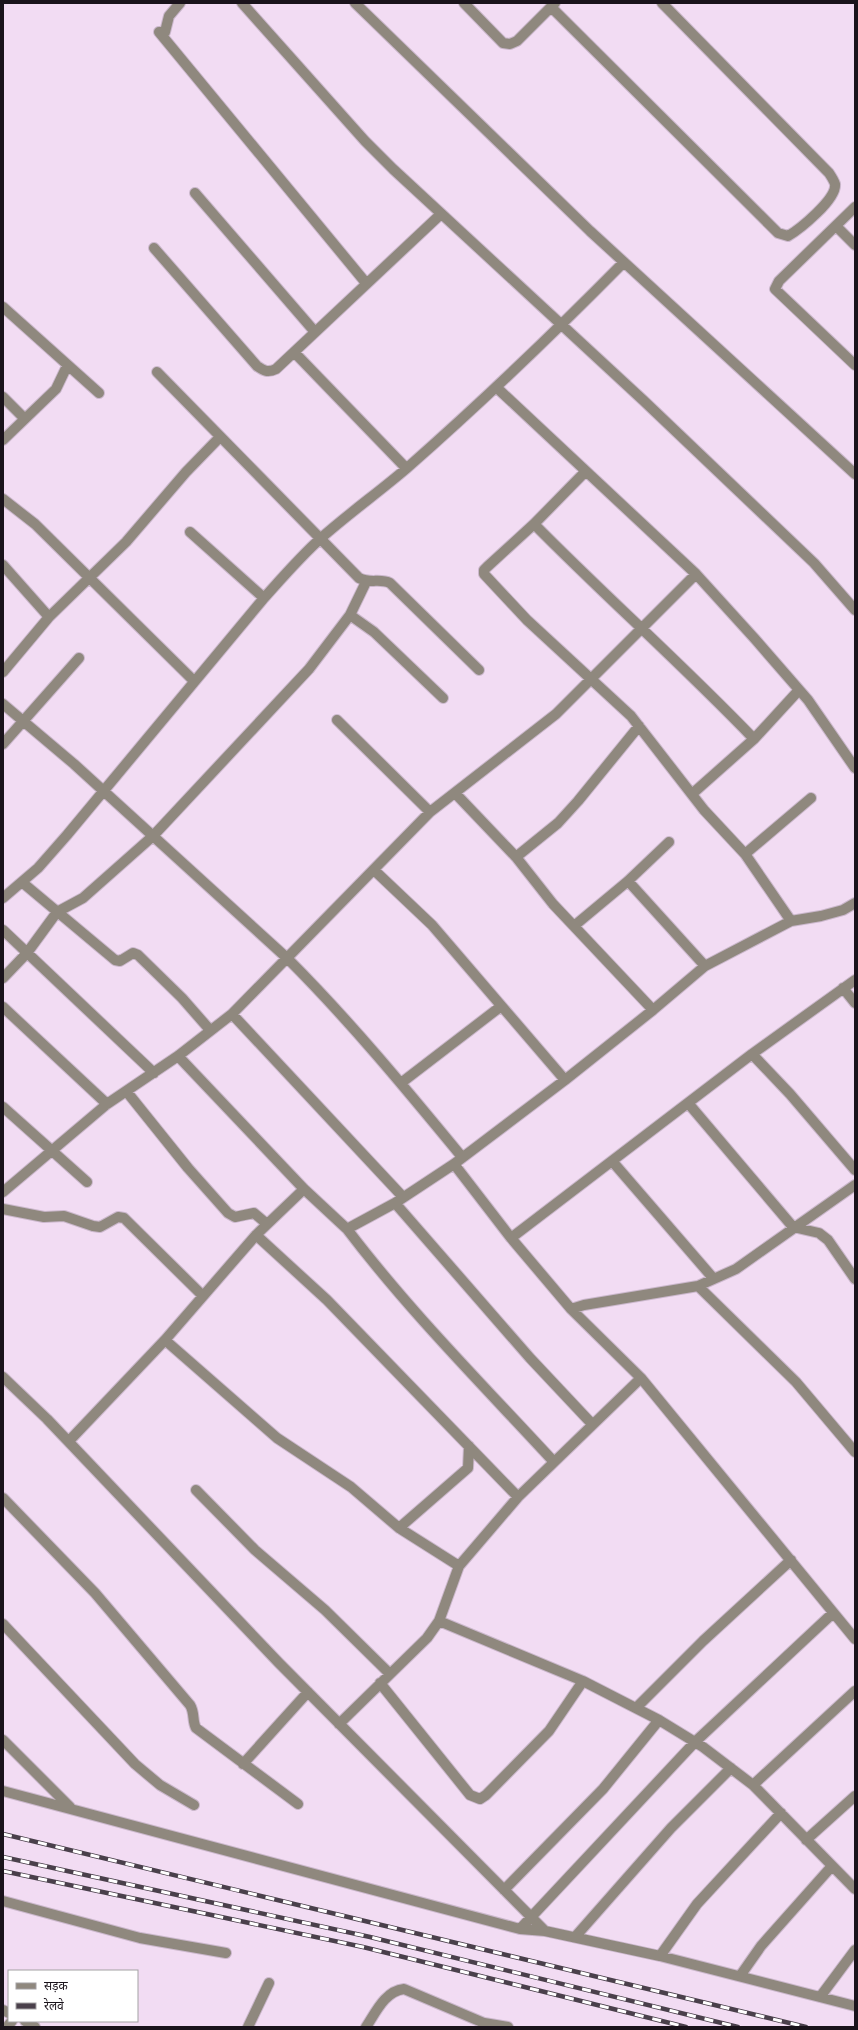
<svg xmlns="http://www.w3.org/2000/svg" width="858" height="2030" viewBox="0 0 858 2030" font-family="'Sofia Sans Condensed','Noto Sans Devanagari',sans-serif">
<rect width="100%" height="100%" fill="#f2dcf3"/>
<g fill="none" stroke-linecap="round" stroke-linejoin="round">
<g stroke="#cbb8cc" stroke-width="12">
<path id="minor" d="M 242,3 L 365,141 L 393,169 L 644,401 L 814,563 L 855,610
M 355,3 L 590,231 L 855,474
M 464,3 L 503,43 L 510,44 L 517,41 L 555,3
M 551,7 L 778,233 L 788,236 C 800,229 837,199 835,184 C 834,181 831,176 829,173 L 662,3
M 159,32 L 366,283
M 159,32 L 165,32 L 169,16 L 180,3
M 195,193 L 315,332
M 855,207 L 779,281 L 775,289 L 855,365
M 836,226 L 855,245
M 154,248 L 257,366 C 264,371 268,373 276,369 L 441,214
M 3,307 L 99,393
M 294,352 L 406,468
M 157,372 L 359,578 C 370,584 380,578 390,583 L 479,670
M 496,387 L 696,574 L 755,639 L 808,700 L 855,768
M 3,397 L 24,418
M 3,440 L 56,389 L 67,366
M 585,472 L 534,524 L 487,567 L 484,570 L 484,574 L 527,620 L 631,716 L 704,810 L 745,854 L 791,921
M 3,499 L 35,524 L 194,681
M 534,524 C 606,597 683,665 754,739
M 190,532 L 264,598
M 3,565 L 49,617
M 350,615 L 374,632 L 443,698
M 3,672 L 49,617 L 126,542 L 186,472 L 220,437
M 3,704 L 74,764 L 288,959 C 350,1021 406,1089 462,1157
M 337,720 L 430,812
M 3,744 L 79,658
M 455,793 L 516,857 L 553,904 L 653,1010
M 692,794 L 754,739 L 799,690
M 745,854 L 811,798
M 516,857 L 558,823 L 578,801 L 639,726
M 374,870 L 432,925 L 565,1080
M 628,881 L 705,966
M 23,883 L 115,960 L 120,961 L 133,953 L 138,955 L 182,998 L 210,1030
M 3,898 L 38,868 L 67,835 L 264,598 C 282,578 300,557 320,539 C 348,514 379,492 407,468 C 482,402 554,333 624,262
M 574,926 L 628,881 L 669,842
M 3,930 L 154,1073
M 3,978 L 27,953 L 57,912 L 83,898 L 153,836 L 309,669 L 350,615 L 366,582
M 843,988 L 855,1003
M 3,1007 L 107,1104
M 232,1014 L 403,1197
M 752,1054 L 790,1094 L 855,1170
M 178,1056 L 304,1189 L 347,1229 L 395,1203
M 401,1083 L 500,1007
M 127,1092 L 188,1168 L 228,1213 L 235,1217 L 254,1213 L 267,1224
M 688,1103 L 793,1227 L 819,1233 L 828,1240 L 855,1279
M 3,1107 L 87,1182
M 612,1161 L 713,1278
M 454,1164 L 511,1238 L 571,1309 L 641,1378 L 855,1639
M 3,1192 L 107,1104 L 178,1056 L 232,1014 L 430,812 L 556,714 L 696,574
M 3,1209 L 44,1217 L 64,1216 L 93,1226 L 100,1227 L 118,1217 L 124,1218 L 203,1296
M 347,1229 C 410,1312 484,1386 554,1462
M 256,1235 L 327,1300 L 518,1497
M 511,1238 L 752,1054 L 855,980
M 698,1286 L 796,1382 L 855,1452
M 571,1309 L 584,1305 L 698,1286 L 736,1269 L 855,1185
M 165,1340 L 277,1438 L 351,1487 L 399,1528 L 459,1566
M 3,1377 L 47,1419 L 279,1663 L 545,1931
M 592,1424 L 530,1358 L 395,1203 L 454,1164 L 565,1080 L 653,1010 L 705,966 L 791,921 L 821,916 L 843,910 L 855,903
M 69,1441 L 165,1340 L 256,1235 L 304,1189
M 196,1490 L 255,1550 L 325,1610 L 390,1674
M 3,1498 L 95,1593 L 190,1705 C 195,1713 192,1721 196,1728 L 298,1804
M 399,1528 L 468,1468 L 469,1446
M 439,1621 L 583,1681 L 659,1720 L 703,1747 L 753,1785 L 855,1889
M 3,1624 L 135,1764 L 160,1785 L 194,1805
M 380,1683 L 470,1795 L 480,1799 L 486,1795 L 549,1731 L 583,1681
M 636,1708 L 703,1641 L 791,1560
M 339,1724 L 427,1638 L 439,1621 L 459,1566 L 518,1497 L 641,1378
M 3,1740 L 70,1807
M 243,1764 L 308,1692
M 753,1785 L 855,1691
M 3,1791 L 520,1929 L 545,1931 L 660,1956 L 855,2006
M 806,1840 L 855,1796
M 504,1890 L 603,1789 L 659,1720
M 3,1901 L 140,1938 L 226,1953
M 520,1929 L 695,1742 L 833,1613
M 575,1937 L 671,1828 L 731,1768
M 660,1956 L 697,1904 L 781,1813
M 740,1976 L 761,1946 L 832,1866
M 820,1997 L 855,1950
M 3,2010 L 9,2013
M 25,2021 L 35,2027
M 7,2027 L 12,2021
M 248,2027 L 269,1983
M 366,2027 C 376,2012 385,1991 404,1989 L 484,2023 L 508,2027"/>
</g>
<use href="#minor" stroke="#8f887e" stroke-width="10"/>
<g stroke="#4a404b" stroke-width="4.5">
<path id="rail" d="M 3,1834 L 806,2027
M 3,1857 L 370,1937 L 738,2027
M 3,1871 L 363,1947 L 686,2027"/>
</g>
<use href="#rail" stroke="#fff" stroke-width="3" stroke-dasharray="9" stroke-linecap="butt"/>
</g>
<rect width="858" height="2030" fill="none" stroke="#1a131b" stroke-width="8"/>
<rect x="8" y="1970" width="130" height="52" fill="#ffffff" stroke="#a3a1a4"/>
<rect x="16" y="1983" width="20" height="6" fill="#8f887e" stroke="#a3a1a4"/>
<text x="44" y="1990" font-size="12" fill="#1a131b">सड़क</text>
<rect x="16" y="2003" width="20" height="6" fill="#4a404b" stroke="#a3a1a4"/>
<text x="44" y="2010" font-size="12" fill="#1a131b">रेलवे</text>
</svg>
